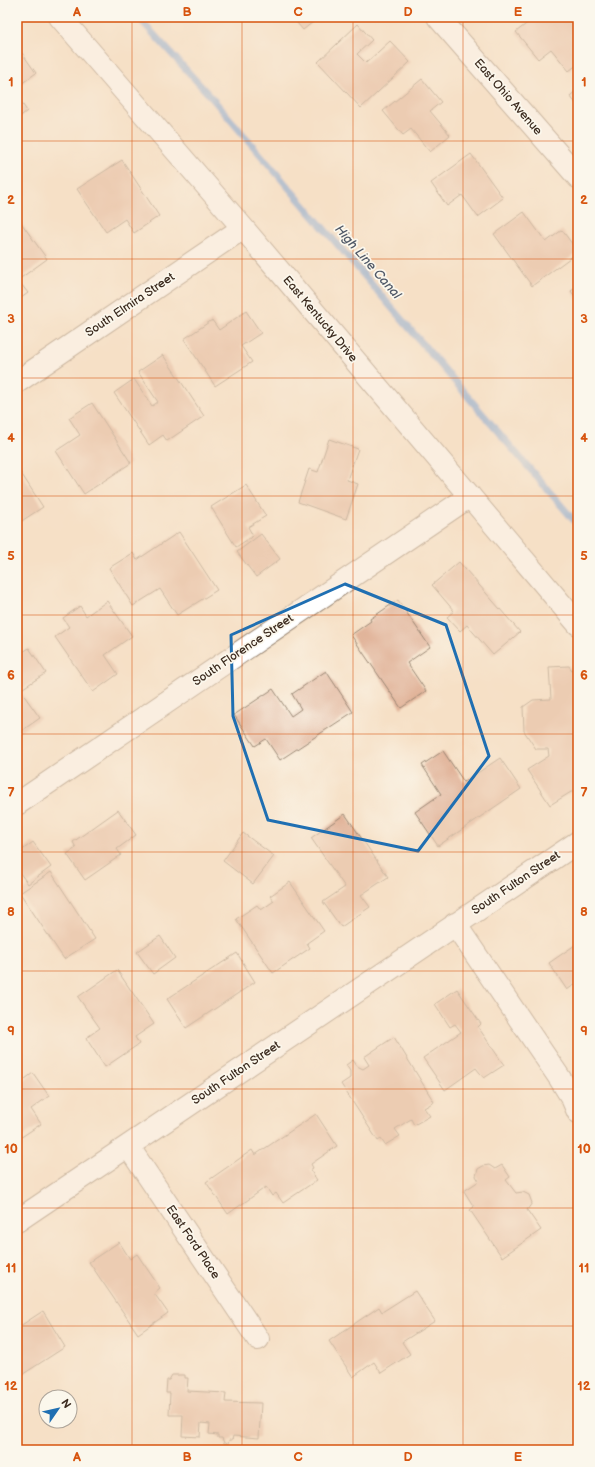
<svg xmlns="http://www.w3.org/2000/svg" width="595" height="1467" viewBox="0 0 595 1467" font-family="'Balsamiq Sans',sans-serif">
<rect width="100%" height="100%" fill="#fbf7ec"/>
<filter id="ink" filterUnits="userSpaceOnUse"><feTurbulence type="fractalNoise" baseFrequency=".025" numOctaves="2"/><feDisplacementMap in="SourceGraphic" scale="8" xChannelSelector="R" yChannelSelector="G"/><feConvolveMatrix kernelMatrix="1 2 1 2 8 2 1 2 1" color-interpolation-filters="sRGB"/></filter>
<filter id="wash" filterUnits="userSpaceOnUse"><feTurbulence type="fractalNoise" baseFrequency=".012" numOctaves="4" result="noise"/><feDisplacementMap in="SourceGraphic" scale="16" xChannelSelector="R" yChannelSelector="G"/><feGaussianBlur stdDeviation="0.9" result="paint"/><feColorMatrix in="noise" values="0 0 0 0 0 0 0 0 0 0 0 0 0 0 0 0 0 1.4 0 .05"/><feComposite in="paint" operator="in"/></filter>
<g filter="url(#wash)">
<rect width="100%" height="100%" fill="#f6e0c6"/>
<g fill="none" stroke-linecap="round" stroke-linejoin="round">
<path stroke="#6d9cd5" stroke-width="7" d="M 138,17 L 211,97 L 578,525"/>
</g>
<g id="blocks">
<path fill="#e1b399" d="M 292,17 L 319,17 L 303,30 Z
M 535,17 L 574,17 L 578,22 L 578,64 L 569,71 L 551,49 L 538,59 L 516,32 Z
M 358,24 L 372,40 L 357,54 L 366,63 L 390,41 L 410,62 L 361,108 L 318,62 Z
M 17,46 L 36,73 L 17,87 Z
M 422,79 L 441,102 L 430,111 L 450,135 L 430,152 L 411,129 L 403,135 L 383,111 Z
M 578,89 L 578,106 L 570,96 Z
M 17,96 L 27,111 L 17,119 Z
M 471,154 L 503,198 L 478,217 L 462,195 L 447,206 L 431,183 Z
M 122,160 L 159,216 L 134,233 L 125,219 L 106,232 L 77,189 Z
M 524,212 L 546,242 L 562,230 L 578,252 L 532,286 L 494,234 Z
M 17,217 L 47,259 L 18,280 L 28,293 L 17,301 Z
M 578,286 L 578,301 L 571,291 Z
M 246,311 L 261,333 L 241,346 L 252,362 L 215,386 L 184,339 L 212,320 L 219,330 Z
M 163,355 L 204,416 L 167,441 L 163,435 L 149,445 L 114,393 L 134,379 L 152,406 L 158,402 L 138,372 Z
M 92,403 L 131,463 L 84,494 L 56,451 L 80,435 L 69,418 Z
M 329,439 L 358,449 L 347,480 L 358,484 L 346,519 L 298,502 L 309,469 L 318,472 Z
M 17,467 L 43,507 L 17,524 Z
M 246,485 L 266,516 L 248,527 L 253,536 L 236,547 L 211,507 Z
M 179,532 L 217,590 L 177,615 L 160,589 L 133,606 L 109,568 L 133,553 L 137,560 Z
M 261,534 L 280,559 L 256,577 L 237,552 Z
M 459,562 L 520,632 L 493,655 L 467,625 L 460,631 L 447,617 L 454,611 L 432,585 Z
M 398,600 L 430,647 L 407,663 L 426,691 L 401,708 L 351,635 L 371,621 L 370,619 Z
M 107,601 L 132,636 L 105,655 L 118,674 L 93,692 L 55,637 L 69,627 L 63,618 L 80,606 L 86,616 Z
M 29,648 L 46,673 L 20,690 L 40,718 L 17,734 L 17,656 Z
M 569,666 L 578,679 L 578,791 L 571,792 L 550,805 L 527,770 L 549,756 L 548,749 L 536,749 L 524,731 L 523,707 L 533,700 L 551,699 L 549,667 Z
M 326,671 L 353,712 L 280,760 L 266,739 L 255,746 L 234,715 L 273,689 L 291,716 L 301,709 L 292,694 Z
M 443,751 L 464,782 L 500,758 L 521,789 L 438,846 L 415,812 L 441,794 L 422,765 Z
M 118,810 L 136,835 L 117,849 L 121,855 L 85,880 L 67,854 L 76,848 L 73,842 Z
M 345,814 L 388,877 L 361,895 L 370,907 L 341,927 L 323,902 L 345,887 L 311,838 Z
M 243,833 L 274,856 L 253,884 L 223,861 Z
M 33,842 L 51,867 L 28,884 L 17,869 L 17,854 Z
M 51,872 L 95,939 L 64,959 L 20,893 Z
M 290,882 L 324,931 L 307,943 L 310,948 L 273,973 L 236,919 L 257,905 L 261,910 L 274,901 L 270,896 Z
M 160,936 L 175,958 L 153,974 L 137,952 Z
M 578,943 L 578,982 L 567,990 L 549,963 Z
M 237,953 L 255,982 L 186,1028 L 167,999 Z
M 117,970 L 154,1024 L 135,1037 L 139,1044 L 105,1067 L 86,1038 L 100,1028 L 78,997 Z
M 457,989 L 481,1024 L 478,1027 L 504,1065 L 484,1078 L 476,1068 L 445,1090 L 423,1058 L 461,1032 L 455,1024 L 450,1027 L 435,1004 Z
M 394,1037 L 434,1102 L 424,1108 L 430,1116 L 414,1125 L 411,1119 L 395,1129 L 400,1136 L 385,1145 L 381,1139 L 378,1141 L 341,1084 L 350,1078 L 350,1071 L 346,1065 L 353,1060 L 357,1066 L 363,1069 L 369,1065 L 364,1057 Z
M 33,1073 L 49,1096 L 31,1109 L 41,1124 L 17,1140 L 17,1085 Z
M 316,1114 L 337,1146 L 311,1164 L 313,1168 L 310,1170 L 317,1180 L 283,1203 L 276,1193 L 272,1196 L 266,1187 L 228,1214 L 206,1182 L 252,1150 L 255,1155 Z
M 489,1165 L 495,1169 L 502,1165 L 510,1177 L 506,1180 L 516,1193 L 523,1192 L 529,1195 L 532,1203 L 527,1210 L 541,1230 L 502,1257 L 470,1210 L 474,1207 L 464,1191 L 479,1181 L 476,1176 L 478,1169 L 483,1166 Z
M 119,1242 L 130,1259 L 137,1254 L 160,1288 L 154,1293 L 168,1313 L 138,1334 L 89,1262 Z
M 415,1291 L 435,1321 L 402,1342 L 410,1354 L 381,1373 L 374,1362 L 353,1377 L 329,1341 L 379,1307 L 382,1312 Z
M 43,1311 L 65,1347 L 17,1378 L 17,1328 Z
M 172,1375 L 185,1375 L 185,1378 L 188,1378 L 187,1391 L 226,1393 L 225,1402 L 261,1403 L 259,1438 L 233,1436 L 232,1440 L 229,1440 L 228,1444 L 224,1443 L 222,1438 L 218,1438 L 218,1435 L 209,1434 L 210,1424 L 201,1423 L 200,1437 L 182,1436 L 183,1415 L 169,1415 L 170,1393 L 166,1393 L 167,1380 L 169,1380 Z"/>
</g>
</g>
<g filter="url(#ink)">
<use href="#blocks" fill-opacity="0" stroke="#988572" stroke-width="1"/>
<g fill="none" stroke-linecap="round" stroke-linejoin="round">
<g stroke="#988572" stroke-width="24">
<path id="street" d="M 60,17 L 243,228 L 578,624
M 438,17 L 578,177
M 17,382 L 243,228
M 17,804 L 470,496
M 455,924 L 559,1077 L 572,1098 L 578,1112
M 128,1146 L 258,1339
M 17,1221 L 578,842"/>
</g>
<use href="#street" stroke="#fff" stroke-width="22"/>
</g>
</g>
<path d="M0 0H595V1467H0ZM 345,584 L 446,625 L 489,756 L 418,851 L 268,820 L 233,716 L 231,635 Z" fill="#f6e0c6" fill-opacity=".55" fill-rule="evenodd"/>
<path fill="none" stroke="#1f6fb2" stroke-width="3" stroke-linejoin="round" d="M 345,584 L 446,625 L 489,756 L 418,851 L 268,820 L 233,716 L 231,635 Z"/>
<path fill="none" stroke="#d7540e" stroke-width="1" stroke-opacity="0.55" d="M 132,17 L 132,1450M 242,17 L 242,1450M 353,17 L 353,1450M 463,17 L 463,1450M 17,141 L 578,141M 17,259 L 578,259M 17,378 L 578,378M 17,496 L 578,496M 17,615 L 578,615M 17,734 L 578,734M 17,852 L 578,852M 17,971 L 578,971M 17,1089 L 578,1089M 17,1208 L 578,1208M 17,1326 L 578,1326"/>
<g text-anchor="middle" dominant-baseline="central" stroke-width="3.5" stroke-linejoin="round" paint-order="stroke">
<g font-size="12" fill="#3b2a1e" stroke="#fbf7ec">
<text transform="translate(508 97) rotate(49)">East Ohio Avenue</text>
<text transform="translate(130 305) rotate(-34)">South Elmira Street</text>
<text transform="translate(320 319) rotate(50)">East Kentucky Drive</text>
<text transform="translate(243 650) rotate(-34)">South Florence Street</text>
<text transform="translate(516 883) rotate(-34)">South Fulton Street</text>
<text transform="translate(236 1073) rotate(-34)">South Fulton Street</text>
<text transform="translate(193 1242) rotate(56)">East Ford Place</text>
</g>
<g font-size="13" font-style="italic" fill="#4f5867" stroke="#fbf7ec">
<text transform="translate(368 262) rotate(49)">High Line Canal</text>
</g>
</g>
<rect width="595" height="1467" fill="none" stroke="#fbf7ec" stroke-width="44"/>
<g transform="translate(58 1409) rotate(56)"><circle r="19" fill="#fbf7ec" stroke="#aea59a"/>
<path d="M0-3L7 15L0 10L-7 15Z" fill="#1f6fb2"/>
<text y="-6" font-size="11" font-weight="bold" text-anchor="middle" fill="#3b2a1e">N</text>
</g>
<rect x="22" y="22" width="551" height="1423" fill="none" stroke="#d7540e" stroke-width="1.5"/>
<g font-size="13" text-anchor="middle" font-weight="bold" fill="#d7540e">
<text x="77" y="16">A</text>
<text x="187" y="16">B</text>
<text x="298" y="16">C</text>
<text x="408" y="16">D</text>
<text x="518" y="16">E</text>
<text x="11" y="86">1</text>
<text x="584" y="86">1</text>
<text x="11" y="204">2</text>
<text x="584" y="204">2</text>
<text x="11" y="323">3</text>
<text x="584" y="323">3</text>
<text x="11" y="442">4</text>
<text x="584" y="442">4</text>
<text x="11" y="560">5</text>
<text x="584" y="560">5</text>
<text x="11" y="679">6</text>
<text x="584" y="679">6</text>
<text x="11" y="797">7</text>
<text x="584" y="797">7</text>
<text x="11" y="916">8</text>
<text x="584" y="916">8</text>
<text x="11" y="1035">9</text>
<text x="584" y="1035">9</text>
<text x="11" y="1153">10</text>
<text x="584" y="1153">10</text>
<text x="11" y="1272">11</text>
<text x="584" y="1272">11</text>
<text x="11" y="1390">12</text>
<text x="584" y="1390">12</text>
<text x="77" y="1461">A</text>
<text x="187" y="1461">B</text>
<text x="298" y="1461">C</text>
<text x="408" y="1461">D</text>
<text x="518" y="1461">E</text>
</g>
</svg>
